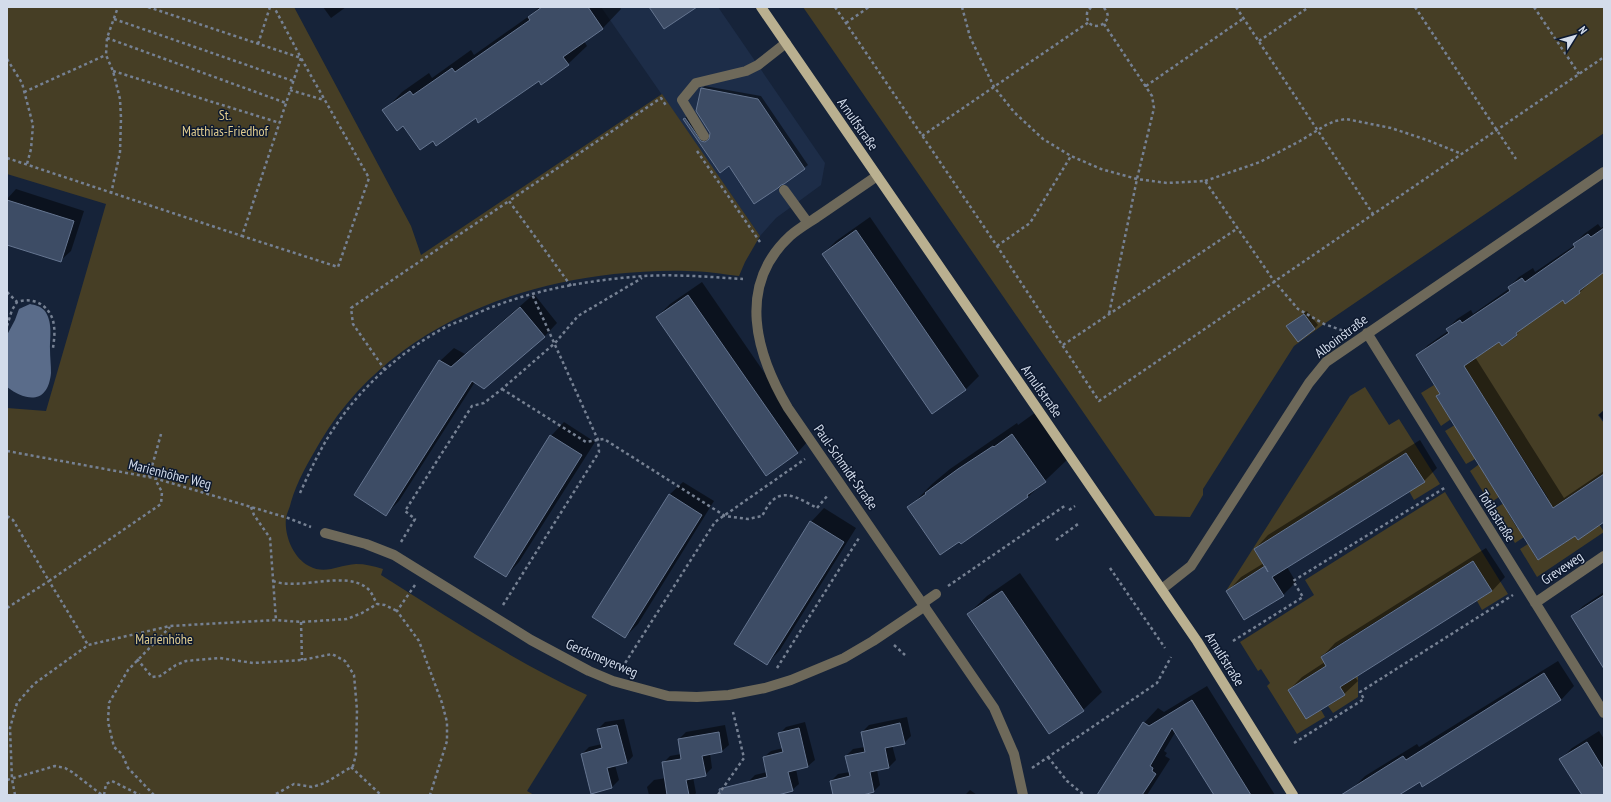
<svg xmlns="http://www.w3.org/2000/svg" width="1611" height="802" viewBox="0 0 1611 802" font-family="'PT Sans Narrow',sans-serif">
<rect width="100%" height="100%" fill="#162339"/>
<path fill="#1d2d48" d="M 601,7 L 718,7 L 825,163 L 821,185 L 776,218 L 760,236 Z"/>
<path fill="#463e25" d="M 7,7 L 294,7 L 411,226 L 421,255 L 662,94 L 760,236 L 745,262 L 739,276 C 722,274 705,271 687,271 C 663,270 638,272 614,274 C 497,287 382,337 320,442 C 309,461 297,481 291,502 C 290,507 287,513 286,518 C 284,535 293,558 309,566 C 325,575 339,565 356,564 C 365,564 374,566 383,569 L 381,575 C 448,617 515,662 587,695 L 527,791 L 534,795 L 7,795 L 7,408 L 46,411 L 106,204 L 7,174 Z
M 803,7 L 1604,7 L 1604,133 L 1324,324 L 1294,346 L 1203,489 L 1203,495 L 1190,517 L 1155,516 Z
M 1604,271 L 1604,410 L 1598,415 L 1604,423 L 1604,474 L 1563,501 L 1564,502 L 1555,508 L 1550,507 L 1546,500 L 1548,498 L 1464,366 L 1499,342 L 1502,346 L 1517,336 L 1514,331 L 1563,300 L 1566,303 L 1580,293 L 1578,289 Z
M 1434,385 L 1440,393 L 1436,396 L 1454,417 L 1441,426 L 1421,393 Z
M 1365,387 L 1389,425 L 1399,419 L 1440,484 L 1414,500 L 1409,491 L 1424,482 L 1406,453 L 1254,549 L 1265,566 L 1226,591 L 1350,396 Z
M 1458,423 C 1460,438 1467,447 1479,457 L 1466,464 L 1445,431 Z
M 1482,462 L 1488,471 L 1484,474 L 1494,489 L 1502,495 L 1490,503 L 1470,471 Z
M 1445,492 L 1508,594 L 1482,610 L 1477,601 L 1492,591 L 1473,561 L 1321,656 L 1326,666 L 1288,690 L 1306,719 L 1321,710 L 1325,717 L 1297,734 L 1267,686 L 1270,683 L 1261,669 L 1258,671 L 1240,642 L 1314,595 L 1305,580 Z
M 1506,502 L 1512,510 L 1508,513 L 1517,528 L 1521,525 L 1527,535 L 1515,543 L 1494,509 Z
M 1597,521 L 1604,532 L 1537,577 L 1520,549 L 1531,542 L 1537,551 L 1533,553 L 1538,560 L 1575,536 L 1578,540 Z
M 1358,676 L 1358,697 L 1333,713 L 1328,706 L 1345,695 L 1340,687 Z"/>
<path fill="#5a6c8a" d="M 30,304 C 35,305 40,306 44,310 C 53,321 50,336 50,349 C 50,357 51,365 51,373 C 48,404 27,402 7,387 L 7,335 L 15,320 L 19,309 Z"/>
<path fill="#0007" d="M 323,7 L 346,7 L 331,18 Z
M 539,7 L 620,7 L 621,9 L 603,28 L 584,41 L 587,46 L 568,64 L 539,79 L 433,140 L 404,125 L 384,111 L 402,92 L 429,73 L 432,78 L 471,50 L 474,55 L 532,14 Z
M 705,86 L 761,96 L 808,165 L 784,183 L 729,165 L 720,171 L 684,119 L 687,116 L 704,139 L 708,140 L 710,139 L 702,89 Z
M 16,189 L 84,211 L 71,251 L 60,261 L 7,244 L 7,199 Z
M 870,217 L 979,376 L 966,389 L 823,254 L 836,241 Z
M 1598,224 L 1601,228 L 1604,226 L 1604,270 L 1580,292 L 1566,302 L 1563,298 L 1526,324 L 1516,335 L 1499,341 L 1475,357 L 1564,498 L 1604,471 L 1604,521 L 1578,538 L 1437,396 L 1440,393 L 1418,355 L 1428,345 L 1448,331 L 1447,329 L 1457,319 L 1471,310 L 1473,314 L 1510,288 L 1509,287 L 1519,277 L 1533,268 L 1535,272 L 1575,245 L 1574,244 L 1584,234 Z
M 702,282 L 810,439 L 797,453 L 657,317 L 670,304 Z
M 534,294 L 557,323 L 544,337 L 475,382 L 399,501 L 386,514 L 440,361 L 454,348 L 465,354 Z
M 1307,311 L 1318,325 L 1314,329 L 1291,323 Z
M 1604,410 L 1604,421 L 1599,415 Z
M 1036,412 L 1069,458 L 1028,497 L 909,508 L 932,484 L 950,469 L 1017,423 L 1018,425 Z
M 564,422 L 595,442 L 519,562 L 506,576 L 551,436 Z
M 1420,440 L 1437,468 L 1424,481 L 1287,567 L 1296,582 L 1283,595 L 1228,591 L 1241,577 L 1264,563 L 1255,549 L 1268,535 Z
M 683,482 L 714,501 L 638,624 L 625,637 L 669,495 Z
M 824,508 L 856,528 L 780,650 L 767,664 L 735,644 L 811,522 Z
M 1486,548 L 1505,577 L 1492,591 L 1355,677 L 1358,681 L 1344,694 L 1289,690 L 1302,677 L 1325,662 L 1322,657 L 1335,643 Z
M 1020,573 L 1102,692 L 1083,710 L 1050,733 L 968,614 L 987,596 Z
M 1604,592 L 1604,666 L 1573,616 L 1583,606 Z
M 1558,661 L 1574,686 L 1561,700 L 1397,795 L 1355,795 L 1351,790 L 1365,776 L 1417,744 L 1419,747 Z
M 1207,686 L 1275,795 L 1215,795 L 1176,731 L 1164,751 L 1167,753 L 1165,756 L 1170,759 L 1147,795 L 1098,795 L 1144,723 L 1158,708 L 1164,712 Z
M 907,717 L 911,736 L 904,743 L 892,745 L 896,760 L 889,767 L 877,770 L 880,785 L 874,791 L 862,795 L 834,795 L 831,781 L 838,774 L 850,772 L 846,756 L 853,749 L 865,747 L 862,732 L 869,725 Z
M 624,719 L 633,756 L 627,763 L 615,765 L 619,780 L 612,787 L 592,792 L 582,754 L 589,747 L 602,744 L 598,729 L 605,722 Z
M 805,722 L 815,760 L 808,766 L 796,769 L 799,784 L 792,790 L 780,793 L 780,795 L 752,795 L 748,782 L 755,775 L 767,772 L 764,757 L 771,751 L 783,748 L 779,734 L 786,727 Z
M 725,725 L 729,745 L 722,751 L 710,753 L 712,768 L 705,775 L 693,777 L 696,793 L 694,795 L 649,795 L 647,787 L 654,780 L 666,778 L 663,763 L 670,756 L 681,754 L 679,739 L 686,732 Z
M 1599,731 L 1604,739 L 1604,795 L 1583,795 L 1561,759 L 1572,748 Z
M 970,790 L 977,795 L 965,795 Z"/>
<path fill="#3d4c65" stroke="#657590" d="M 542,7 L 588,7 L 603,29 L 563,57 L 569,65 L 541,85 L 539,81 L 478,123 L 476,118 L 436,146 L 433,141 L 420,150 L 403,126 L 397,131 L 382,110 L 410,91 L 413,95 L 452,68 L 455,72 L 530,20 L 528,17 Z
M 649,7 L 697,7 L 664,29 Z
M 701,88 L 758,99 L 805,169 L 784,184 L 781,185 L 778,188 L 754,204 L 729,166 L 720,173 L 683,119 L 685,118 L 701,141 L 705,142 L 709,139 L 710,133 L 696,111 Z
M 7,200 L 74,221 L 61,262 L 7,245 Z
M 1604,228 L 1604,272 L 1579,291 L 1580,293 L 1565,304 L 1563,300 L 1516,333 L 1517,335 L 1502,346 L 1499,342 L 1464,366 L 1553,508 L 1604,474 L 1604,522 L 1578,540 L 1575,536 L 1538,560 L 1436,396 L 1440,394 L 1416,355 L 1449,333 L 1446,329 L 1460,320 L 1462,323 L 1510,291 L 1508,287 L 1522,278 L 1525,282 L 1575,247 L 1573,244 L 1588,234 L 1591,237 Z
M 856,230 L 966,390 L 932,414 L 822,254 Z
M 688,295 L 798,453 L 766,476 L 656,317 Z
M 520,307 L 545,337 L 484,389 L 472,381 L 386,516 L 354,495 L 439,360 L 451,367 Z
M 1304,314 L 1315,329 L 1298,342 L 1286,326 Z
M 1012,434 L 1046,482 L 1027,495 L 1028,497 L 961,544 L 959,542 L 940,555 L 907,507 L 926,494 L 925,493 L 958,469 L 993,446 L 994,447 Z
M 550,435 L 582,455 L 506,577 L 474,557 Z
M 1406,453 L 1425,482 L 1272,577 L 1284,596 L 1244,620 L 1226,591 L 1265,566 L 1268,572 L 1254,549 Z
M 669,494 L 702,515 L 625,638 L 592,617 Z
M 810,521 L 844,542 L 767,665 L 734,644 Z
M 1473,561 L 1492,591 L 1340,687 L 1345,695 L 1306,719 L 1288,690 L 1326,666 L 1321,657 Z
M 1002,591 L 1084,711 L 1049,734 L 967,614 Z
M 1604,595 L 1604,669 L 1571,616 Z
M 1544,673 L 1561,700 L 1422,787 L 1420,782 L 1399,795 L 1341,795 L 1403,756 L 1406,760 Z
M 1192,700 L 1251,795 L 1214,795 L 1172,728 L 1150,766 L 1153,768 L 1152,771 L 1156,774 L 1142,795 L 1097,795 L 1143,722 L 1149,726 Z
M 900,723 L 905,744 L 885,748 L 889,768 L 870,772 L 874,792 L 863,795 L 833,795 L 830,781 L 850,776 L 845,756 L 865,752 L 861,732 Z
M 617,725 L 627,763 L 607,768 L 612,788 L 591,794 L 581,754 L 602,748 L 597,729 Z
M 799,728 L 808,767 L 788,772 L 793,791 L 778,795 L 720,795 L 719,789 L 767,777 L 763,757 L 783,752 L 778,733 Z
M 719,732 L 722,752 L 702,756 L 706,776 L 686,780 L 689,795 L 667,795 L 662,762 L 681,759 L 678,739 Z
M 1587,742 L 1604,770 L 1604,795 L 1582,795 L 1559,759 Z"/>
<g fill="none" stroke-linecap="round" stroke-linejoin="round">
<path stroke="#768193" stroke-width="2.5" stroke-dasharray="3 3" stroke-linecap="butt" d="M 148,7 L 301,58 L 369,178 L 338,267 L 242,236
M 835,7 L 997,246 L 1099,401 L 1604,57
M 962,7 L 970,37 L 994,87 L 1014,112 L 1043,139 L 1071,156 L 1101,169 L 1137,179 L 1167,183 L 1205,181 L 1274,281 L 1298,309 L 1324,324 L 1341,330 L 1343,332
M 1091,7 L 1087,13 C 1085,37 1120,23 1103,7
M 1236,7 L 1373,214
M 1415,7 L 1516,159
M 1534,7 L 1579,74
M 114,19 L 293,81
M 846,23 L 869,7
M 1104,24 L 1152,96 L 1154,108 L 1137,179 L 1109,314
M 107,38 L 286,103
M 1259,41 L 1309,7
M 258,44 L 270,7
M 7,59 L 22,83 L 33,125 L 31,149 L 27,164
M 113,71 L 280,123
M 1146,86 L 1244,18
M 290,90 L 324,100
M 24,92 L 106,55
M 922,136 L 1089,22
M 697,151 L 760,242
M 7,158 L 242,236 L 301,58 L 274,7
M 1205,181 L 1260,162 L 1300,141 L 1326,125 L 1335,121 L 1346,119 L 1391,128 L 1427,140 L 1462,154
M 111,194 L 120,152 L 121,118 L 120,99 L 113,71 L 106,55 L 107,38 L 118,7
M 997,246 L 1030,223 L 1071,156
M 571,286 L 509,201 L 661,98 L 667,107
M 7,292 L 17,302 C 35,296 52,307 54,326 C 55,333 54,341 53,348
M 7,326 L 12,310 L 17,302
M 1063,345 L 1238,228
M 385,370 L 353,324 L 351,308 L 509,201
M 502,389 L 586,442 L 604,439 L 725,516 L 748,519 L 762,516 C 765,511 768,504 773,500 C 786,488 805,502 817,508 L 828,495
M 7,451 L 154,478 L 288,518 L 311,527
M 149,477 L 161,434
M 300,493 C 310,471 319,451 332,431 C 359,389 399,353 442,329 C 450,324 459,322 467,318 C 476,314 486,309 495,306 C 542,288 593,280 643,276 C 676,274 710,277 743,279
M 251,507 L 254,515 L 270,538 L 276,620
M 1069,510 L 1075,506
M 7,516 L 13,520 L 49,581 L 161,504 L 162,492 L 155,479
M 1056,540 L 1078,524
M 401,542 L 415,519 L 405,511 L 472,406 L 484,403 L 502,389 L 555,343 L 578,316 L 642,278
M 1110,568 L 1165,648
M 273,581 C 300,591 344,570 367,588 C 372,592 374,599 377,604
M 415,585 L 397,611 L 419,641 L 442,703 L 447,722 L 447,741 L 430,795
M 948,586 L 1066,505
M 503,605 L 599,452 L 598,440 L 532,294
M 7,608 L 49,581 L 88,645
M 301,622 L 302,660
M 1233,641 L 1303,597 L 1293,581 L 1446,487
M 894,645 L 905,655
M 137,659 L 152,677 L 160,676 L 176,665 L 186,661 L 220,658 L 253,663 L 302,660 L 332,654 L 345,661 L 354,675 L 357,710 L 356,754 L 353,766 L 325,783 L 312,787 L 294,784 L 274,795
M 622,668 L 715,522 L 805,459
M 777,668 L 859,538
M 1294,743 L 1364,699 L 1360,692 L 1513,595
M 1048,757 L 1067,781 L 1084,795
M 351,767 L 381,795
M 1032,768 L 1157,683 L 1171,657
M 7,780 L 55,766 L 65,768 L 72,772 L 102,795
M 15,795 L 12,779 L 10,728 L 17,703 L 34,684 L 88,645 L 170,626 L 276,620 L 301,622 L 347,619 L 362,613 L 377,604 L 385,605 L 397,611
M 104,795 L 106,784 L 112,781 L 140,795
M 154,795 L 128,768 L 122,754 L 114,747 L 108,722 L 109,703 L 128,670 L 170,627
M 718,795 L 744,758 L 733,712"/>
<path stroke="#6e695a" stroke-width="10" d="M 704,136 L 682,100 L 696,83 L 746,71 L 758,65 L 786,43
M 877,176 C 858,189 839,202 820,215 C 810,222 799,228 790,236 C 736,286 756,354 788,408 L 994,708 L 1014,754 L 1023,795
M 784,190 L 808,223
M 1367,333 L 1604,713
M 325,533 L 366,544 L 394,555 L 531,640 L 589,671 L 613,681 L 668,696 L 697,697 L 729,695 L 765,688 L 791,680 L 844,658 L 873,641 L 925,606
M 1162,589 L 1191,566 L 1309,383 L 1326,362 L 1604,172
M 923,603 L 936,594
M 1535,603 L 1604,556"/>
<path stroke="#bab090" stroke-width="10" d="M 761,7 L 1197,641 L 1293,795"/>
</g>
<g text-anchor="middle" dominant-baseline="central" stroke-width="3" stroke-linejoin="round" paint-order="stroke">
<g font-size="14" fill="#e0cc8f" stroke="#0d192f">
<text x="225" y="115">St.<tspan x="225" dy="16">Matthias-Friedhof</tspan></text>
<text x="164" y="639">Marienhöhe</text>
</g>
<g font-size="14" fill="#d3dceb" stroke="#0d192f">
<text transform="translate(858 124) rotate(55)">Arnulfstraße</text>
<text transform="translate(1341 336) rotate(-37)">Alboinstraße</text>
<text transform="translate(1042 391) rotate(55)">Arnulfstraße</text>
<text transform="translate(846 467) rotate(55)">Paul-Schmidt-Straße</text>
<text transform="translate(170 474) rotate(14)">Marienhöher Weg</text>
<text transform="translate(1497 516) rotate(58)">Totilastraße</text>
<text transform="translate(1562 568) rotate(-34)">Greveweg</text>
<text transform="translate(602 658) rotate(23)">Gerdsmeyerweg</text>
<text transform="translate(1225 659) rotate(58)">Arnulfstraße</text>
</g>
</g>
<rect width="1611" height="802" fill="none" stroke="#d3dceb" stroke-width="16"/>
<g transform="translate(1575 36) rotate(53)" stroke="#0d192f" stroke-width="3" paint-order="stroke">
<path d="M0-3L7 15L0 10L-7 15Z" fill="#d3dceb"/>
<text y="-6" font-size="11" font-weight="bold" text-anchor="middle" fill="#d3dceb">N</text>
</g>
</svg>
